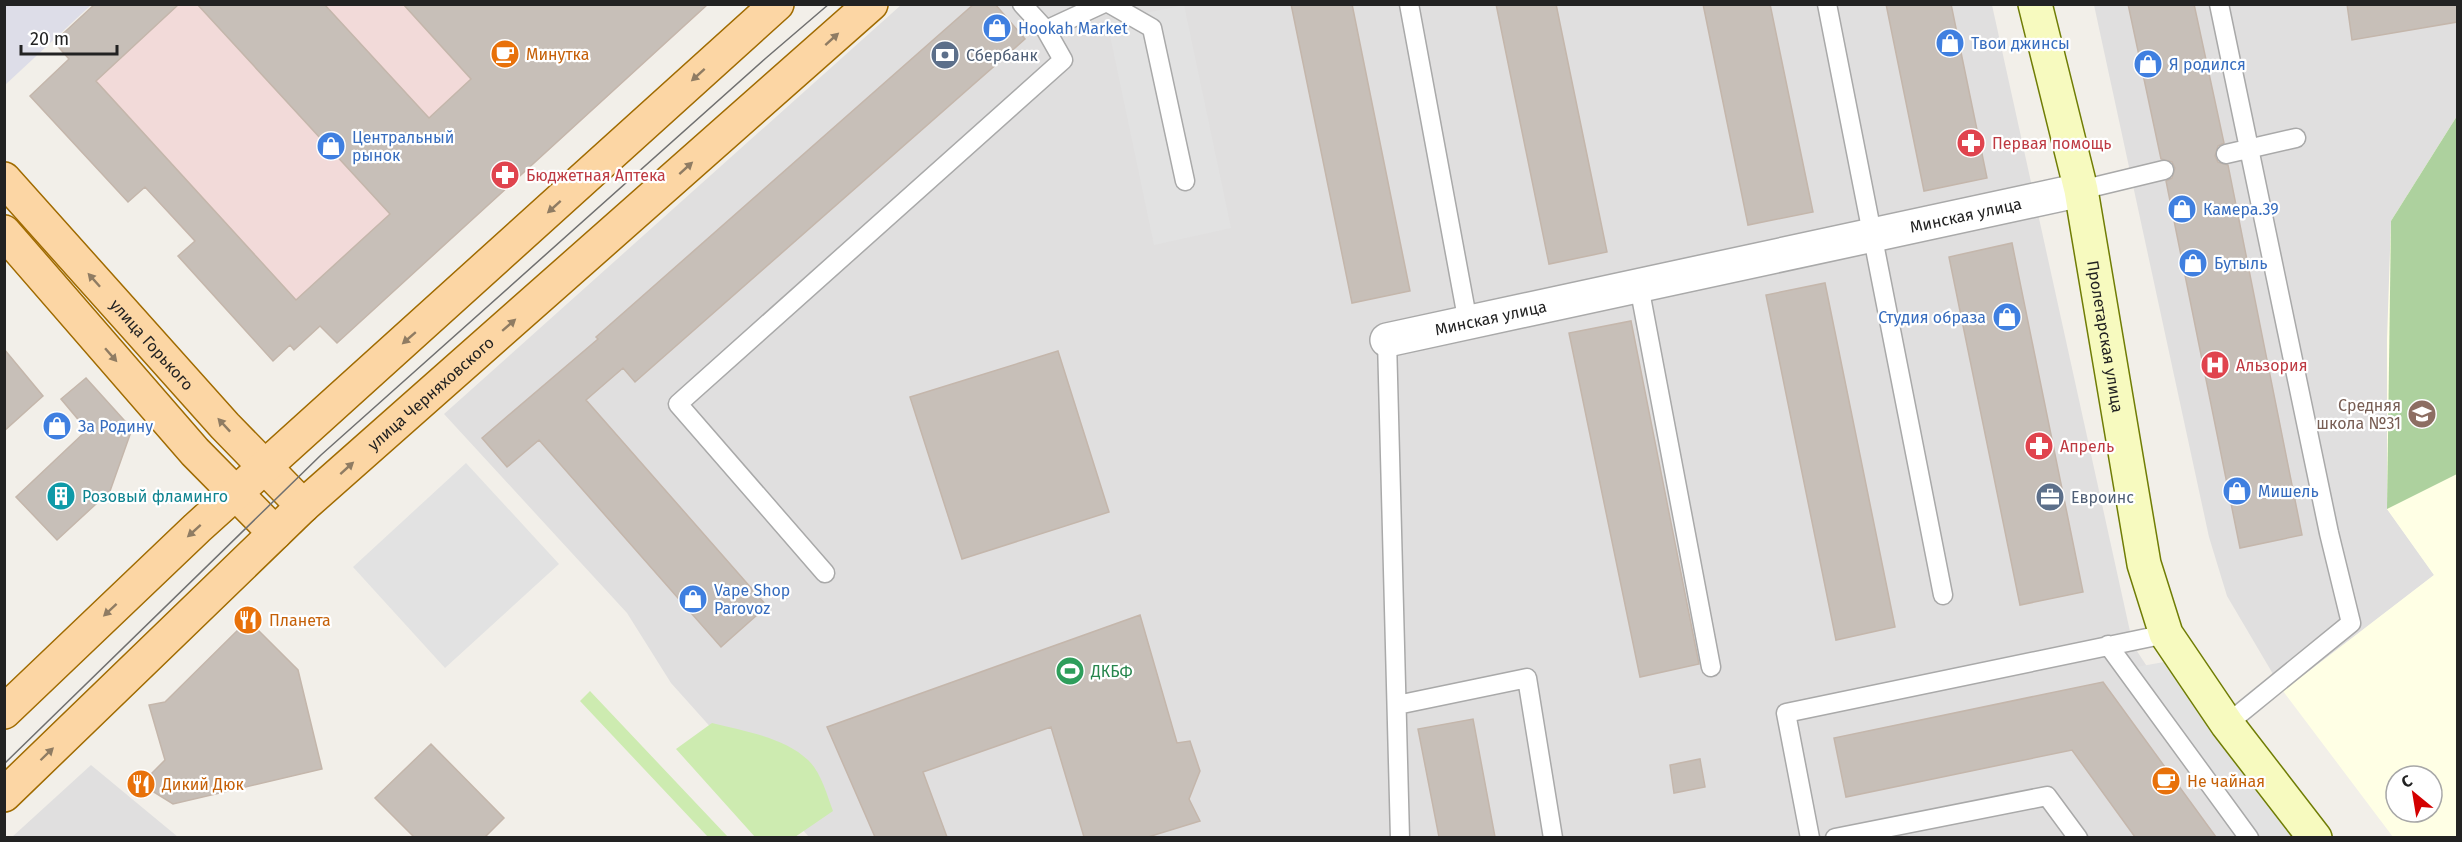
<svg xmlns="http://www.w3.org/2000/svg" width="2462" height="842" viewBox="0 0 2462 842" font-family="'Fira Sans',sans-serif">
<rect width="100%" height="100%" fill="#f2efe9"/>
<path fill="#e0dfdf" d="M 901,5 L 1992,5 L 2133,645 L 2258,837 L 809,837 L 671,683 L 627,613 L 444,414 Z
M 2094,5 L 2457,5 L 2457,116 L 2391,221 L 2387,509 L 2434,575 L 2283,691 L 2227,596 L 2209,537 Z
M 91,765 L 178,837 L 12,837 Z"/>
<path fill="#f2dad9" d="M 95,5 L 708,5 L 337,343 L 320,326 L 294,350 L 46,80 L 69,59 L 54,42 Z"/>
<path fill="#ffffe5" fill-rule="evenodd" d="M 2457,116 L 2457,837 L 2393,837 L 2283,691 L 2434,575 L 2387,509 L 2387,340 L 2391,221 ZM 2396,776 L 2432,776 L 2432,812 L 2396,812 Z"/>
<path fill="#cdebb0" d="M 590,691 L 728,837 L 708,837 L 580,701 Z
M 712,723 C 743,731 784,737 808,760 C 821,772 827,795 833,811 L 795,837 L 755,837 L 676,749 Z"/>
<path fill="#add19e" d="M 2457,116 L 2457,474 L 2387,509 L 2391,221 Z"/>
<path fill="#e2e2e2" d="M 1184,5 L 1231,228 L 1154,245 L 1107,21 Z
M 466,463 L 559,564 L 445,668 L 353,567 Z
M 2164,662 L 2296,837 L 2249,837 L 2125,669 Z"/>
<path fill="#dddde8" d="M 5,4 L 91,4 L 91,5 L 5,85 Z"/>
<path fill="#c7bfb8" stroke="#c4b6ab" stroke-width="1.5" d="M 95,4 L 179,4 L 96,81 L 296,300 L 390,214 L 197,4 L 324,4 L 429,118 L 471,79 L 403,4 L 708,4 L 337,343 L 320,326 L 294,350 L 290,345 L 273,361 L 178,256 L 195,241 L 145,187 L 128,202 L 30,96 L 69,59 L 54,42 Z
M 974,4 L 995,4 L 1025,39 L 635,382 L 623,368 L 586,400 L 767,606 L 721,647 L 539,440 L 507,467 L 482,438 L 598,339 L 596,337 Z
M 1291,4 L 1352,4 L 1410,291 L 1352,303 Z
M 1496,4 L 1556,4 L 1607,252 L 1549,264 Z
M 1703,4 L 1770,4 L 1813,212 L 1748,225 Z
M 1886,4 L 1951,4 L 1987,178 L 1924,191 Z
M 2128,4 L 2194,4 L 2224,143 L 2218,146 L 2215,156 L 2218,162 L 2228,165 L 2302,535 L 2240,548 L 2166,181 L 2172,178 L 2175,168 L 2172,162 L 2161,159 Z
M 2347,4 L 2457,4 L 2457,22 L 2352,40 Z
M 2012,243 L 2083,592 L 2020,605 L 1949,257 Z
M 1825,283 L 1895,627 L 1836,640 L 1766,295 Z
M 1631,321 L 1699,664 L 1640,677 L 1569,333 Z
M 4,349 L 43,396 L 4,431 Z
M 1058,351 L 1109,512 L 962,559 L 910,397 Z
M 86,378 L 132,429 L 110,491 L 57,540 L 16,497 L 87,430 L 61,399 Z
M 1140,615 L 1177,743 L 1190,741 L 1200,771 L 1189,799 L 1200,821 L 1148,837 L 1084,837 L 1051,727 L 923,772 L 947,837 L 875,837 L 827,727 Z
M 248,620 L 298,670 L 322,769 L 173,804 L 141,784 L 165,760 L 149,705 L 165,702 Z
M 2103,682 L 2216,837 L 2135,837 L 2072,750 L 1846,797 L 1834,738 Z
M 1473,719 L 1495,837 L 1439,837 L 1418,729 Z
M 431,744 L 504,818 L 485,837 L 414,837 L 375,798 Z
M 1700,759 L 1705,787 L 1674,793 L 1670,765 Z"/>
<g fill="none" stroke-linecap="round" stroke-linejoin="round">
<g stroke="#a9a9a9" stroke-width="21">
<path id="lane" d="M 1110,4 L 1152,28 L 1185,181
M 1409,4 L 1468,323
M 1827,4 L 1943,595
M 2219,4 L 2329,533 L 2351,623 L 2227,724
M 1046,30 L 1102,4
M 2226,154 L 2296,138
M 2081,190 L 2164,170
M 1639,286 L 1711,667
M 1387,340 L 1400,838
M 825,573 L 678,404 L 1063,60 L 1046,30 L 1022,4
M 2108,645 L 2249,838
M 1397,705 L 1527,678 L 1553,838
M 1810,838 L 1786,713 L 2166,634
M 1835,838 L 2047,796 L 2078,838"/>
</g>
<g stroke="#a9a9a9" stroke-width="36">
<g id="street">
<path id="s1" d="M 1387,340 L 2081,190"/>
</g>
</g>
<g stroke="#707d05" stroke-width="36">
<g id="secondary">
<path id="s2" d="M 2035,4 L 2081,190 L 2144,564 L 2166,634 L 2227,724 L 2315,838"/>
</g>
</g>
<g stroke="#a06b00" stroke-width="36">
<g id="primary">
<path id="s3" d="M 4,179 L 225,426 L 303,506"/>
<path d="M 4,232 L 195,452 L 275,533"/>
<path d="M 4,712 L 197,528 L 777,4"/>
<path id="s4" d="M 4,795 L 303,506 L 871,4"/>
</g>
</g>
<use href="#lane" stroke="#fff" stroke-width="18"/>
<use href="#street" stroke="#fff" stroke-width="33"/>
<use href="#secondary" stroke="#f7fabf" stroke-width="33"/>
<use href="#primary" stroke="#fcd6a4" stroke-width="33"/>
<path stroke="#707070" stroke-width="1.5" d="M 4,764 L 321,455 L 766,58 L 829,4"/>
</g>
<defs><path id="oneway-solid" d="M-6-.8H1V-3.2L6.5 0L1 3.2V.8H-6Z" transform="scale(1.5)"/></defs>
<g fill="#8f7c63">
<use href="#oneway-solid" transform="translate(832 39) rotate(-42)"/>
<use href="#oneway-solid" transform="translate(698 75) rotate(138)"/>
<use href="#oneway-solid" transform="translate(686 168) rotate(-42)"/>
<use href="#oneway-solid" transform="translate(554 207) rotate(138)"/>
<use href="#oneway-solid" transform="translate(94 280) rotate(-132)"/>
<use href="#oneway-solid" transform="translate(509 325) rotate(-41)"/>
<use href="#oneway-solid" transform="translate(409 338) rotate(139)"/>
<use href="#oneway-solid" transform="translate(111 355) rotate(49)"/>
<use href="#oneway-solid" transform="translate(224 425) rotate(-133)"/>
<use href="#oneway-solid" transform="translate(347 468) rotate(-42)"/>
<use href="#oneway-solid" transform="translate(194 531) rotate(138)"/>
<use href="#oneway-solid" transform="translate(110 610) rotate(137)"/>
<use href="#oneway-solid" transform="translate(47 754) rotate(-44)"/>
</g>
<defs>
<g id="shop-disc" transform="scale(1.5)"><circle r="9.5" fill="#3f7fe0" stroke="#fff"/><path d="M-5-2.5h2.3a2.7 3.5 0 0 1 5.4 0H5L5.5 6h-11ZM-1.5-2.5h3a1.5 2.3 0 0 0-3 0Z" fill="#fff"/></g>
<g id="cafe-disc" transform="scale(1.5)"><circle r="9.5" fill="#e8710a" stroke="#fff"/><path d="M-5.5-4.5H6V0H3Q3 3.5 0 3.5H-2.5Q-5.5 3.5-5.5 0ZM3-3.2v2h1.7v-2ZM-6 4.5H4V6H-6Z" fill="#fff"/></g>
<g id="bank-disc" transform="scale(1.5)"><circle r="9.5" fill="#5c6f8a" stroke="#fff"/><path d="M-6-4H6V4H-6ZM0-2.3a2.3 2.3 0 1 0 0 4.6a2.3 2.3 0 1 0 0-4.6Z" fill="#fff"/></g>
<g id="pharmacy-disc" transform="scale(1.5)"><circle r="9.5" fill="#e0444e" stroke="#fff"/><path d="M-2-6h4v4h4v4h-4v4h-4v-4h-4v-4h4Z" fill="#fff"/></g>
<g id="hospital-disc" transform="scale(1.5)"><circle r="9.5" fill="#e0444e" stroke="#fff"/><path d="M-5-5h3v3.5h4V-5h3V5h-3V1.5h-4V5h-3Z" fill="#fff"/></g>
<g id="school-disc" transform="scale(1.5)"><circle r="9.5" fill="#8d6e63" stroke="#fff"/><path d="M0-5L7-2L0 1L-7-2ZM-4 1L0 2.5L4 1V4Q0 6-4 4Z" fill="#fff"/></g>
<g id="building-disc" transform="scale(1.5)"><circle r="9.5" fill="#0f9aa8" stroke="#fff"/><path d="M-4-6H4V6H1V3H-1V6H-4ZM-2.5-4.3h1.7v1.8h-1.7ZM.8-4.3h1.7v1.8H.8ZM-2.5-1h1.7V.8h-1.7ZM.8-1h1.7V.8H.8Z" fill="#fff"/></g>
<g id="office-disc" transform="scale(1.5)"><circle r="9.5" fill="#5c6f8a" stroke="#fff"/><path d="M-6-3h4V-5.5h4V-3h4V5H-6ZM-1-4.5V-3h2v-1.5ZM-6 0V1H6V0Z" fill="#fff"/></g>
<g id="restaurant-disc" transform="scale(1.5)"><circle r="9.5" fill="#e8710a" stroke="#fff"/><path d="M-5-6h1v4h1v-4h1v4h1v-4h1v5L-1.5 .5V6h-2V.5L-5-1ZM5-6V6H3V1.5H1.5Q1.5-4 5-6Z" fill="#fff"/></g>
<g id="stadium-disc" transform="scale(1.5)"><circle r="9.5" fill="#2e9e5b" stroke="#fff"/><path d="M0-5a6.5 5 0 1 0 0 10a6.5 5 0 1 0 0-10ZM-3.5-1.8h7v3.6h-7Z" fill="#fff"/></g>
</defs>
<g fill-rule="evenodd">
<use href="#shop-disc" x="997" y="28"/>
<use href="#shop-disc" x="1950" y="43"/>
<use href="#cafe-disc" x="505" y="54"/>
<use href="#bank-disc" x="945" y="55"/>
<use href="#shop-disc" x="2148" y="64"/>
<use href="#pharmacy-disc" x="1971" y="143"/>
<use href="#shop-disc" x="331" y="146"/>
<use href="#pharmacy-disc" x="505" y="175"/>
<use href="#shop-disc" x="2182" y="209"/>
<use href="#shop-disc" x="2193" y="263"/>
<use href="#shop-disc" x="2007" y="317"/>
<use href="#hospital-disc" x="2215" y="365"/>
<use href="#school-disc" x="2422" y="414"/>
<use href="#shop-disc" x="57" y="426"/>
<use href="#pharmacy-disc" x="2039" y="446"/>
<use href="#shop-disc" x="2237" y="491"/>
<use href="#building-disc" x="61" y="496"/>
<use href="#office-disc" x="2050" y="497"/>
<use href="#shop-disc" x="693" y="599"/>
<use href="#restaurant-disc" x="248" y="620"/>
<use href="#stadium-disc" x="1070" y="671"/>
<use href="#cafe-disc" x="2166" y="781"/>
<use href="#restaurant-disc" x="141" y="784"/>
</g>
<g text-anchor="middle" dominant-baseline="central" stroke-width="4.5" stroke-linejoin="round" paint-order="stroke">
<g font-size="16" fill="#366cbe" stroke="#fff" text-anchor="start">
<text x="1018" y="28">Hookah Market</text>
<text x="1971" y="43">Твои джинсы</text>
<text x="2169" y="64">Я родился</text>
<text x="352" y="137">Центральный<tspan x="352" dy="18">рынок</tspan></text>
<text x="2203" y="209">Камера.39</text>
<text x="2214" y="263">Бутыль</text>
<text x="1986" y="317" text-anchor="end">Студия образа</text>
<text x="78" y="426">За Родину</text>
<text x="2258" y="491">Мишель</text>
<text x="714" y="590">Vape Shop<tspan x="714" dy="18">Parovoz</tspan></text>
</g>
<g font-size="16" fill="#c56008" stroke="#fff" text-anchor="start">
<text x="526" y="54">Минутка</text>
<text x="269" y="620">Планета</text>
<text x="2187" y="781">Не чайная</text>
<text x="162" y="784">Дикий Дюк</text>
</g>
<g font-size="16" fill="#4e5e75" stroke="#fff" text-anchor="start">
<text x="966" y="55">Сбербанк</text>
<text x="2071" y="497">Евроинс</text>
</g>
<g font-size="16" fill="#be3a42" stroke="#fff" text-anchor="start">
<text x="1992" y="143">Первая помощь</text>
<text x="526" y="175">Бюджетная Аптека</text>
<text x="2236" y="365">Альзория</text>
<text x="2060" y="446">Апрель</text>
</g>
<g font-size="16" fill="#222" stroke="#fff">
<text stroke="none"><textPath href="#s1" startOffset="592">Минская улица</textPath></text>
<text stroke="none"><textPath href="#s1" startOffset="106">Минская улица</textPath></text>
<text stroke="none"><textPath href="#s2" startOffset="340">Пролетарская улица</textPath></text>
<text stroke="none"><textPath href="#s3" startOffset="222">улица Горького</textPath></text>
<text stroke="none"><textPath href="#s4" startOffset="586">улица Черняховского</textPath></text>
</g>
<g font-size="16" fill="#785e54" stroke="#fff" text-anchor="end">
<text x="2401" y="405">Средняя<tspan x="2401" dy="18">школа №31</tspan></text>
</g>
<g font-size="16" fill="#0d838f" stroke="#fff" text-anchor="start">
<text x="82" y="496">Розовый фламинго</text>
</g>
<g font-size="16" fill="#27864d" stroke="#fff" text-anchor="start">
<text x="1091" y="671">ДКБФ</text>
</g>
</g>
<rect width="2462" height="842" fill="none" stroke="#222222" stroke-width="12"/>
<g transform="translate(2414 794) rotate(330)"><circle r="28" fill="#ffffff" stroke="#a7a7a7" stroke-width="1.5"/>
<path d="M0-4.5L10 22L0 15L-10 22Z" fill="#d40000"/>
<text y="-9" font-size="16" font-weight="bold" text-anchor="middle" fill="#222222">С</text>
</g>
<path d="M21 45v9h96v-9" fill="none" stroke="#222222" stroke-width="3"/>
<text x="30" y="45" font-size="18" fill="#222222" stroke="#ffffff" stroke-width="4.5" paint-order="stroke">20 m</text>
</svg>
